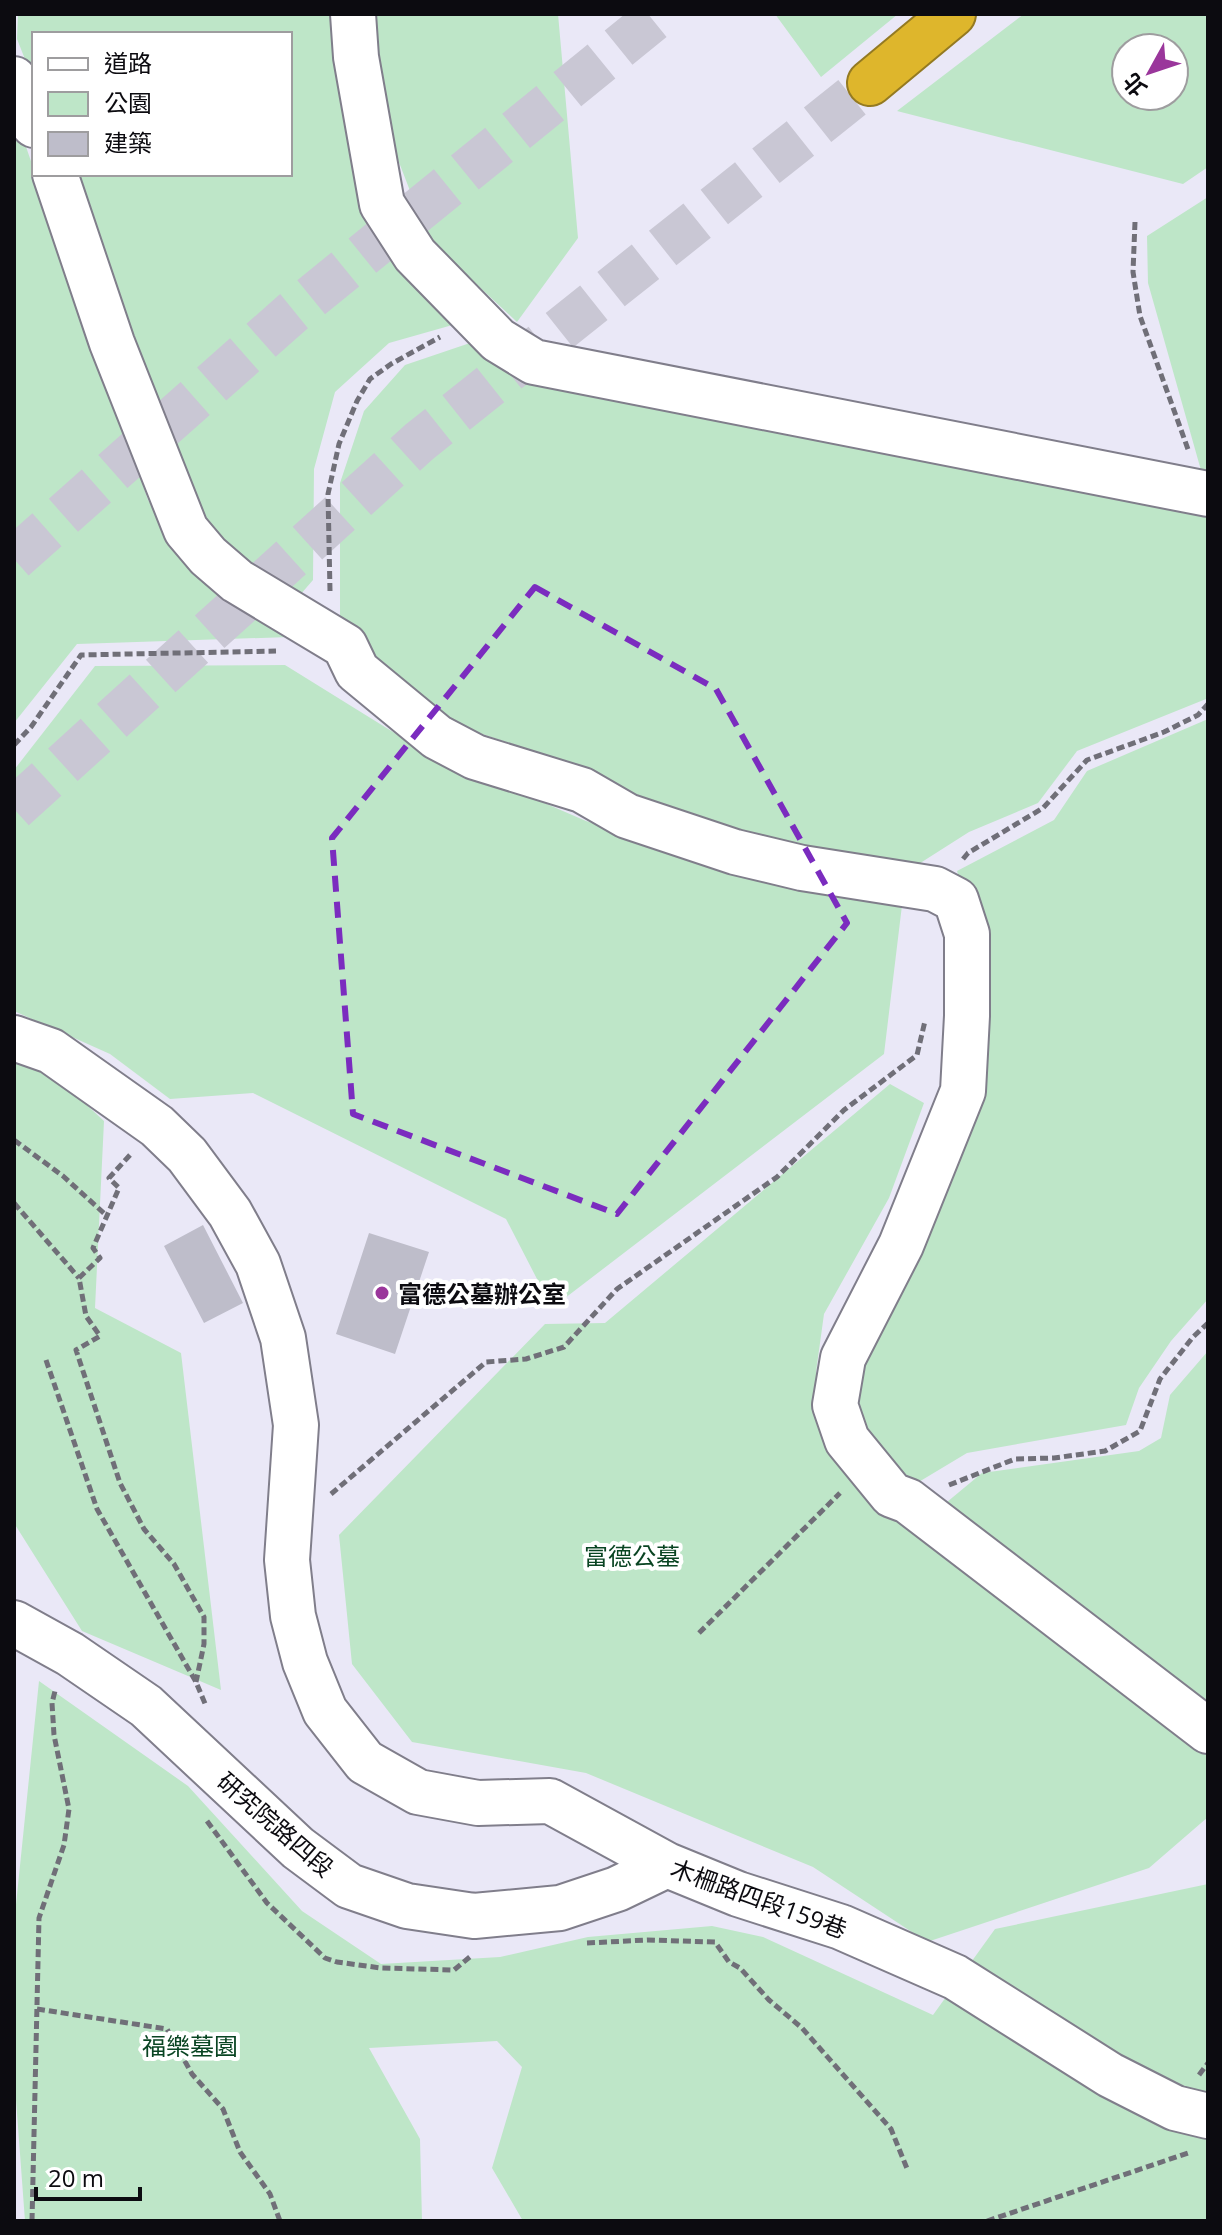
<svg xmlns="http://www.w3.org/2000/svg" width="1222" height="2235" viewBox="0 0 1222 2235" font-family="'Open Sans','Noto Sans TC',sans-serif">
<rect width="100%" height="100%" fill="#eae8f7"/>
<path fill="#bee6c8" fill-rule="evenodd" d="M 18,14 L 336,14 L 355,168 L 456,324 L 389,343 L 335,392 L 314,469 L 313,580 L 300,595 L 222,548 L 176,460 L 71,174 L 290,174 L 290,34 L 34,34 L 34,82 L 17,39 Z
M 375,14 L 558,14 L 578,238 L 517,322 L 429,240 L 385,126 Z
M 775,14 L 898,14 L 821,77 Z
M 1024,14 L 1208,14 L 1208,167 L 1183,184 L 897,111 ZM 1126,48 L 1174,48 L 1174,96 L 1126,96 Z
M 14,112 L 148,500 L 196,574 L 289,637 L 77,644 L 14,723 Z
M 1208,197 L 1208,495 L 1148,283 L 1147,236 Z
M 470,343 L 521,372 L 1208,512 L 1208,695 L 1206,699 L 1077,751 L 1038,803 L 969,832 L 914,867 L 734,837 L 626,796 L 558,759 L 440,720 L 340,622 L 340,483 L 364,411 L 405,365 Z
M 285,665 L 422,750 L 586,821 L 747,870 L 903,897 L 884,1054 L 552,1308 L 506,1219 L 253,1093 L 170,1099 L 110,1054 L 14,1011 L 14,770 L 95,666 Z
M 1208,719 L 1208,1299 L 1171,1341 L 1139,1388 L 1126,1425 L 967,1453 L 912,1486 L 870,1454 L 854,1403 L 861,1349 L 964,1121 L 975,929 L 957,871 L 1054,820 L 1087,771 Z
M 14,1060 L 62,1082 L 104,1121 L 95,1308 L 181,1353 L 221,1690 L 82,1631 L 14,1523 Z
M 890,1084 L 924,1103 L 889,1198 L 824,1314 L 816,1372 L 834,1456 L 876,1500 L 1208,1755 L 1208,1817 L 1149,1868 L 927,1942 L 813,1867 L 586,1773 L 412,1742 L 352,1664 L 339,1535 L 545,1324 L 605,1323 Z
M 1208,1351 L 1208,1707 L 941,1507 L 982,1473 L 1139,1451 L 1161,1438 L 1170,1395 Z
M 39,1681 L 188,1786 L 302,1911 L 381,1964 L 500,1957 L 588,1937 L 712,1926 L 763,1937 L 933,2015 L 995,1929 L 1208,1884 L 1208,2221 L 523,2221 L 492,2168 L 522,2067 L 497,2041 L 369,2048 L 420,2139 L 422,2221 L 25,2221 L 14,2073 L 14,1924 Z"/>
<path fill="#bebdca" d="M 203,1225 L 243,1303 L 204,1323 L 164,1246 Z
M 369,1233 L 429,1252 L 395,1354 L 336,1334 Z"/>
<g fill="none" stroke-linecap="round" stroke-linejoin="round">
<path stroke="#c9c7d4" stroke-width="44" stroke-dasharray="44 22" stroke-linecap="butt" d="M 14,559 L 293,312 L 660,14
M 14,809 L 419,442 L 870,83"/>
<g stroke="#807e8b" stroke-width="48">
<path id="minor" d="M 353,14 L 356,57 L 382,204 L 415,255 L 498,340 L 534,362 L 1208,494
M 14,79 L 34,125
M 55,174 L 112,343 L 186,530 L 208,556 L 237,581 L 345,646 L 357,671 L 437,737 L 475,757 L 582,790 L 627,816 L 735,852 L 802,868 L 935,889 L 956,900 L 967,934 L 967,1016 L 963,1091 L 901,1245 L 843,1358 L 835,1405 L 847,1440 L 892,1495 L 908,1501 L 1208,1731
M 14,1038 L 51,1051 L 157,1126 L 187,1155 L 230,1213 L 258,1264 L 283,1338 L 296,1425 L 287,1560 L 293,1616 L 305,1662 L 325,1711 L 365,1762 L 418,1792 L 478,1803 L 550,1801 L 667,1865 L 738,1894 L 841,1927 L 955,1977 L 1110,2075 L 1175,2108 L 1208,2116
M 14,1623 L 70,1654 L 146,1706 L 298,1848 L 349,1886 L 407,1906 L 474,1916 L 560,1908 L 617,1889 L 667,1865"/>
</g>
<g stroke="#947a22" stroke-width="48">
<path id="highway" d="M 870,83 L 953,14"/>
</g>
<path stroke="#706f78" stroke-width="5" stroke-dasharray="8 4" stroke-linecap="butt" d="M 1135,222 L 1133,272 L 1140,316 L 1189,452
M 330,591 L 328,494 L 339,444 L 357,401 L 370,379 L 391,364 L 440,337
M 14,745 L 31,727 L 81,655 L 276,651
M 963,859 L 968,853 L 1043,808 L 1087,760 L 1164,732 L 1198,715 L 1208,704
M 14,1140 L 63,1176 L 107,1216
M 130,1155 L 109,1178 L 119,1188 L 93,1248 L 100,1258 L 79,1278 L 86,1316 L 100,1336 L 76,1350 L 120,1483 L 144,1529 L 174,1564 L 204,1617 L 204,1644 L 196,1682
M 14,1203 L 79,1278
M 46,1360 L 97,1509 L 196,1682 L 206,1706
M 949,1485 L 1015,1459 L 1054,1458 L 1105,1451 L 1140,1431 L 1160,1379 L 1193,1337 L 1208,1323
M 331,1494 L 486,1362 L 526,1359 L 564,1347 L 617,1289 L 777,1177 L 844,1110 L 917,1055 L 925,1021
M 699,1633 L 840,1493
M 207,1821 L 267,1903 L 325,1958 L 337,1962 L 381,1968 L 454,1970 L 471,1956
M 587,1943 L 647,1940 L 715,1942 L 729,1962 L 740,1968 L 769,2000 L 802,2028 L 891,2129 L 908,2171
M 37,2009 L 167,2029 L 192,2074 L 223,2109 L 240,2152 L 270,2194 L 280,2221
M 1199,2075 L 1208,2063
M 32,2221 L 39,1918 L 64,1845 L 69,1809 L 54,1735 L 52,1703 L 55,1691
M 987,2221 L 1188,2153"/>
<use href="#minor" stroke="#fff" stroke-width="44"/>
<use href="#highway" stroke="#deb62c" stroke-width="44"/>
</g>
<path fill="none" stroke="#7b2cbf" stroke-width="6" stroke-dasharray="16 10" stroke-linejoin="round" d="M 535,587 L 716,689 L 847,923 L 617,1214 L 353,1114 L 332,838 Z"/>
<circle fill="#9a369b" stroke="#fff" stroke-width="3" cx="382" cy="1293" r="8"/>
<g text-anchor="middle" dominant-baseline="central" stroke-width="8" stroke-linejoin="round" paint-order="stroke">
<g font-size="24" font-weight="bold" fill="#0c0b10" stroke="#fff" text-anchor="start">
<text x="398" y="1293">富德公墓辦公室</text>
</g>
<g font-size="24" fill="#094422" stroke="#fff">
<text x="632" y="1555">富德公墓</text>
<text x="190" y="2045">福樂墓園</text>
</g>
<g font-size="24" fill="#0c0b10" stroke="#fff">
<text transform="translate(276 1824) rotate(41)">研究院路四段</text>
<text transform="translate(759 1898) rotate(20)">木柵路四段159巷</text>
</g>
</g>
<rect width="1222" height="2235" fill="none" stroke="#0c0b10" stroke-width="32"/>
<rect x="32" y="32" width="260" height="144" fill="#ffffff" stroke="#9e9d9f" stroke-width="2"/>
<rect x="48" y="58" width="40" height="12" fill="#ffffff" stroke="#9e9d9f" stroke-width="2"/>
<text x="104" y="72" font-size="24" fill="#0c0b10">道路</text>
<rect x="48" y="92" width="40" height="24" fill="#bee6c8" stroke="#9e9d9f" stroke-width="2"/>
<text x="104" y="112" font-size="24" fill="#0c0b10">公園</text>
<rect x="48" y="132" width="40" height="24" fill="#bebdca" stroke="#9e9d9f" stroke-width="2"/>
<text x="104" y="152" font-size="24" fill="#0c0b10">建築</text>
<g transform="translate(1150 72) rotate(230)"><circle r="38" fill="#ffffff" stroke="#9e9d9f" stroke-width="2"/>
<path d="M0-6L14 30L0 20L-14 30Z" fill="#9a369b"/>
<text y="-12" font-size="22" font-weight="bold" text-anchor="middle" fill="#0c0b10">北</text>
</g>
<path d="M36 2187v12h104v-12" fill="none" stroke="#0c0b10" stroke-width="4"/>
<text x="48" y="2187" font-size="24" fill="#0c0b10" stroke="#ffffff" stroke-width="6" paint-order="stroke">20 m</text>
</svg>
